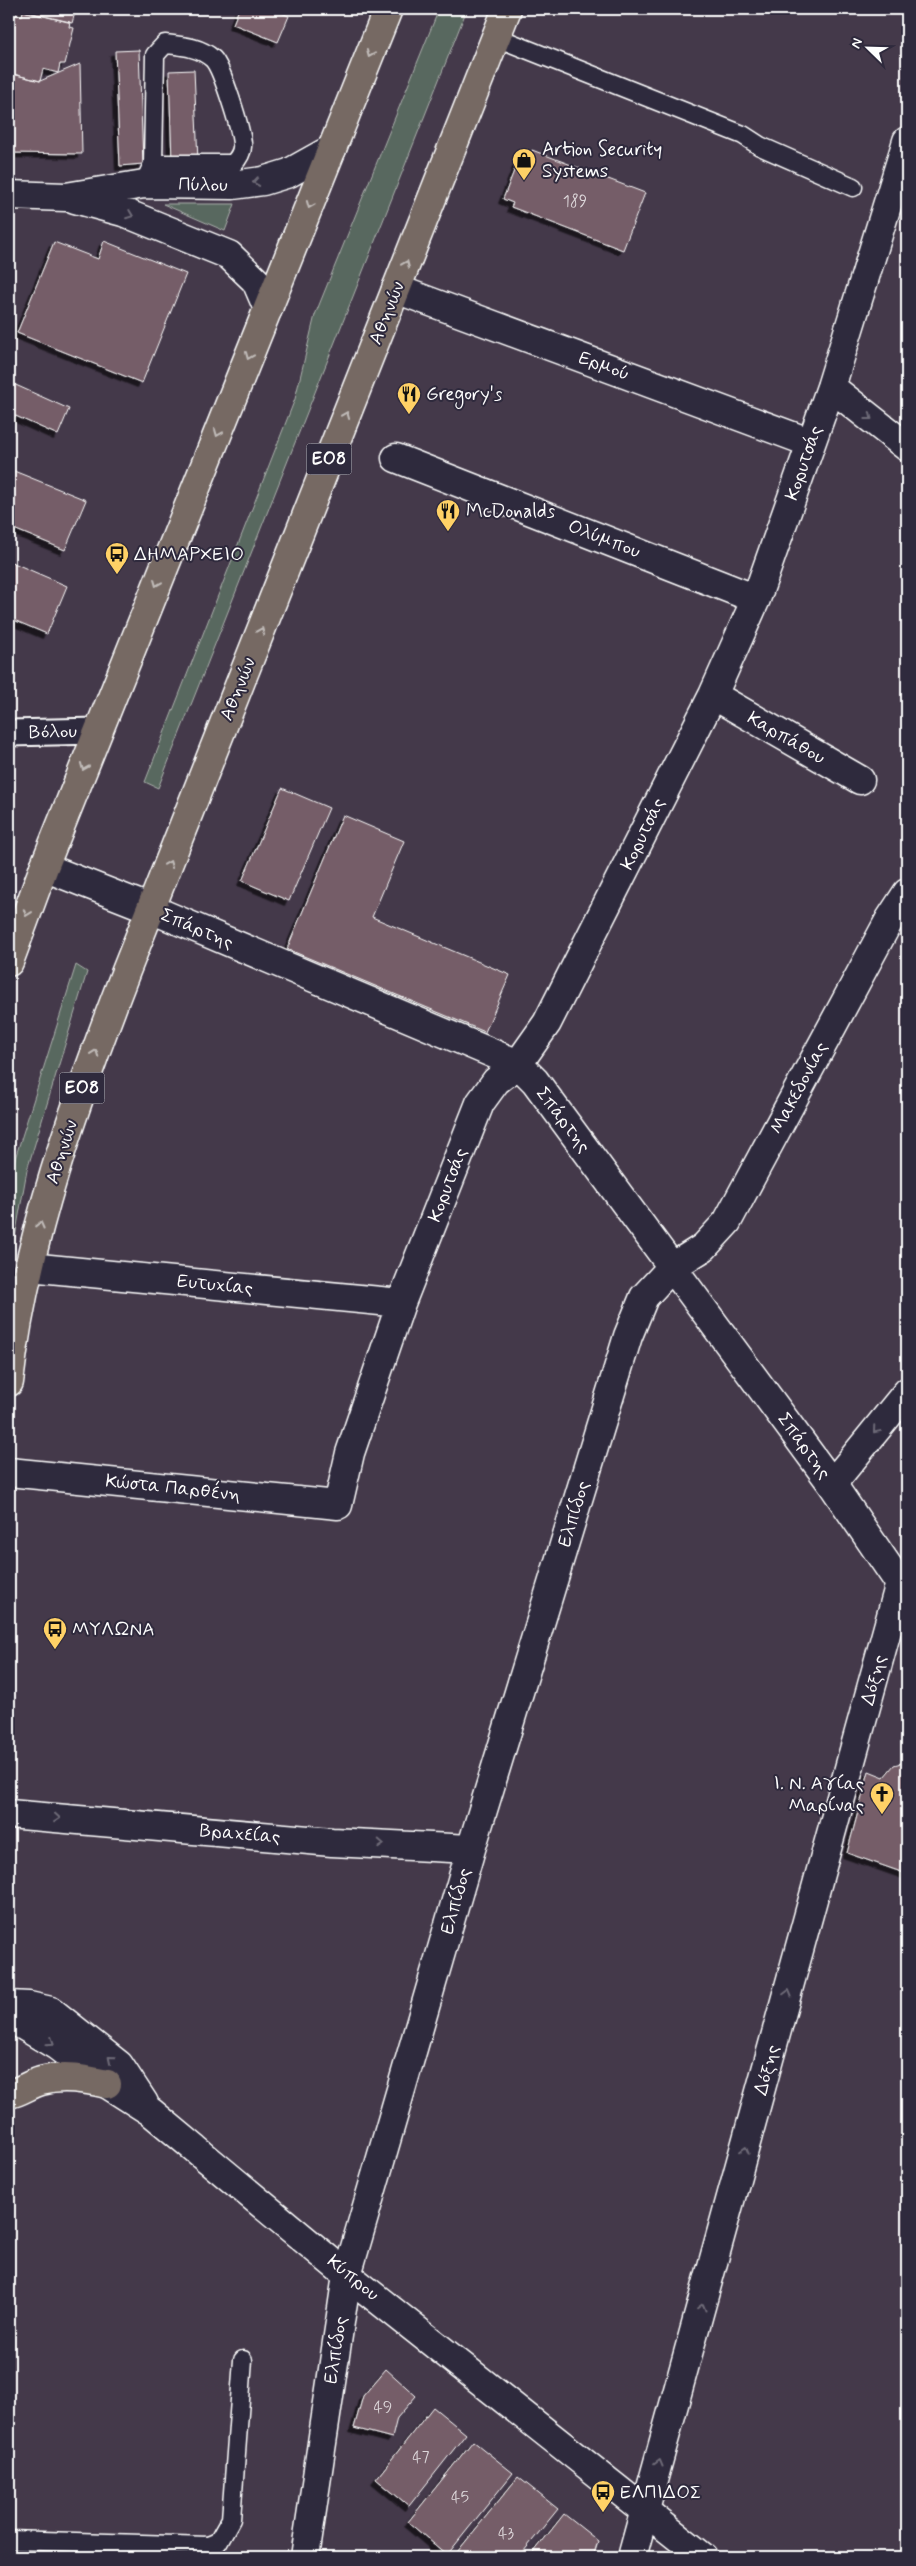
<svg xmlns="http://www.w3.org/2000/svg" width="916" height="2566" viewBox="0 0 916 2566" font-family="Mynerve,sans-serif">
<defs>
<filter id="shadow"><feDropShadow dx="-4.5" dy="4.5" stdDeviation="0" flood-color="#0009"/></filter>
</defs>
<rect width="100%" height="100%" fill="#44394a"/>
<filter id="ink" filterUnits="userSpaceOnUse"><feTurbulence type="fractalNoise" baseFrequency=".02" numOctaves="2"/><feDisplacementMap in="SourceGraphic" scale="10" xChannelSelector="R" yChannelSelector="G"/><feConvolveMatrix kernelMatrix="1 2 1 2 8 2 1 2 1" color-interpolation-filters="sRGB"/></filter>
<g filter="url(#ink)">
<path fill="#59675e" stroke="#acb3ae" d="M 439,9 L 467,9 L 158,788 L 145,782 L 295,399 L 315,315 Z
M 163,204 L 235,204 L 225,231 Z
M 76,965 L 87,972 L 27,1170 L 9,1271 L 9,1188 L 13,1165 Z"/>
<path fill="#755d67" stroke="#fff" filter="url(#shadow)" d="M 23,9 L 76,9 L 72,23 L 23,11 Z
M 239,9 L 271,9 L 289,16 L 278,42 L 233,24 Z
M 23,11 L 70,22 L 69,27 L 74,28 L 65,64 L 60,64 L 58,73 L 43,69 L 40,81 L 9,73 L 9,32 L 13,14 L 22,16 Z
M 139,50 L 143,164 L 120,166 L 115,51 Z
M 80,64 L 82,154 L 9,153 L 9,73 L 40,81 Z
M 194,70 L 198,161 L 172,162 L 169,71 Z
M 532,150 L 645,193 L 623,250 L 511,207 L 513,203 L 503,199 L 521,153 L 530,157 Z
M 104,241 L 186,274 L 142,383 L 17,333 L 54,242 L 98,259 Z
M 9,382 L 69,409 L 58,435 L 9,413 Z
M 9,469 L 86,500 L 65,550 L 9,527 Z
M 9,561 L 67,586 L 47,634 L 9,618 Z
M 282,788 L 329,808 L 289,901 L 242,881 Z
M 343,815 L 404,841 L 372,917 L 510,975 L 485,1032 L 287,949 Z
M 901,1763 L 907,1765 L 907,1874 L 847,1853 L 869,1771 L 884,1777 L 894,1765 Z
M 386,2369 L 416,2396 L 397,2418 L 392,2438 L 354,2428 L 363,2396 Z
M 433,2407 L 466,2434 L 409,2506 L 376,2479 Z
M 473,2441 L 513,2473 L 447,2555 L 408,2522 Z
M 518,2477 L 558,2509 L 519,2557 L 453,2557 Z
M 564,2514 L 598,2541 L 593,2557 L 530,2557 Z"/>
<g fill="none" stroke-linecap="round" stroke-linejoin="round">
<g stroke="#fff" stroke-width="21">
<path id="service" d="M 496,37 L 743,135 L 760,146 L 853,187
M 144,184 L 153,164 L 233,164 C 238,159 243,151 242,144 C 241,129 222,68 213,59 C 200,47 183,46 165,44 L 155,55 L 153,164
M 9,2540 L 208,2546 L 218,2542 L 231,2519 L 243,2360"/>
</g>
<g stroke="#fff" stroke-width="29">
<path id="pedestrian" d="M 9,733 L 98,731"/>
</g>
<g stroke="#fff" stroke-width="31">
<path id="minor" d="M 9,195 L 66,197 L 144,184 L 233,185 L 263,181 L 289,173 L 332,149
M 75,199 L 123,212 L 229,255 L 256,281 L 268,309
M 396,289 L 811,443
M 831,387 L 907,447
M 396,458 L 756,599
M 713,695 L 860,780
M 44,867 L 151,909 L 518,1064 L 535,1081 L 832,1484 L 907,1594
M 29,1267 L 401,1303
M 9,1472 L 338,1505 L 350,1453 L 401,1303 L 480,1103 L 496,1081 L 518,1064 L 547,1023 L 713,695 L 756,599 L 831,387 L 907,141
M 832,1484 L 907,1392
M 9,1814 L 332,1842 L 471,1849
M 305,2557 L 347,2275 L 471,1849 L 628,1336 L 644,1297 L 672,1267 L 704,1247 L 727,1222 L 890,919 L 907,893
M 632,2557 L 900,1583"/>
</g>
<g stroke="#fff" stroke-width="31">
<path id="tertiary" d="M 9,2005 L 29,2006 L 51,2011 L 119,2065 L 144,2103
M 9,2017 L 57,2046 L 107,2084 L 151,2112 L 347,2275 L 703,2557"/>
</g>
<g stroke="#fff" stroke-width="31">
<path id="trunk" d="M 9,962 L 44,867 L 388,9
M 9,1382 C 25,1241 75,1103 126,971 L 507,9
M 9,2094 C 20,2092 30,2084 41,2081 C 63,2075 85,2079 107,2084"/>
</g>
<use href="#service" stroke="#2f2a3d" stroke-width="18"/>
<use href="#pedestrian" stroke="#2f2a3d" stroke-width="25"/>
<use href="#minor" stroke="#2f2a3d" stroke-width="28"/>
<use href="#tertiary" stroke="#2f2a3d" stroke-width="28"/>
<use href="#trunk" stroke="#766964" stroke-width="28"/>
</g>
<defs><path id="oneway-chevron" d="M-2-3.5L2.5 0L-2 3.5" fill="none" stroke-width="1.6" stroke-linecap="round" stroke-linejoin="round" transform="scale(1.25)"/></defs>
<g stroke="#c1bcb9">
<use href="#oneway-chevron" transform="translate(370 54) rotate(112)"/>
<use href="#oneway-chevron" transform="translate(310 205) rotate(112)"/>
<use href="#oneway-chevron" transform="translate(406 264) rotate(-68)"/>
<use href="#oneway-chevron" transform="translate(249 356) rotate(112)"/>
<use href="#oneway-chevron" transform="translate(346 415) rotate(-68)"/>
<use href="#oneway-chevron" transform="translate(218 433) rotate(112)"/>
<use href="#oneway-chevron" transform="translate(157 583) rotate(112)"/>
<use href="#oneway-chevron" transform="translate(261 631) rotate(-68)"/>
<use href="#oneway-chevron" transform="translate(84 767) rotate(112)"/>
<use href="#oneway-chevron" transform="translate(169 864) rotate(-68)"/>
<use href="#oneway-chevron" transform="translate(27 913) rotate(110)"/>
<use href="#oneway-chevron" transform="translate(95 1053) rotate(-70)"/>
<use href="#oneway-chevron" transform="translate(40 1225) rotate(-76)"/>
</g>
<g stroke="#6d6a77">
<use href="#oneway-chevron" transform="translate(256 182) rotate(171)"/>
<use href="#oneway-chevron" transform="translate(130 215) rotate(21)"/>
<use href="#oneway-chevron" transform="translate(869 417) rotate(38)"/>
<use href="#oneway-chevron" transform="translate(876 1430) rotate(130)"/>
<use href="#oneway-chevron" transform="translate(57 1818) rotate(5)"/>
<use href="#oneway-chevron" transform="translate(381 1844) rotate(3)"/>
<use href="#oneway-chevron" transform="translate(788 1993) rotate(-75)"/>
<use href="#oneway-chevron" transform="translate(51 2042) rotate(33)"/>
<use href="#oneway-chevron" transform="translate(111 2059) rotate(-140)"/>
<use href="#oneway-chevron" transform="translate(745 2150) rotate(-75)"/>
<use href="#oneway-chevron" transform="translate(702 2307) rotate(-75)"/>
<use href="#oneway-chevron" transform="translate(659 2463) rotate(-75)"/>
</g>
</g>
<defs>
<g id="shop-pin" transform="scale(1.25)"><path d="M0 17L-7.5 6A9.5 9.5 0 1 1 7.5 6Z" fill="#ffd166" stroke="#2f2a3d"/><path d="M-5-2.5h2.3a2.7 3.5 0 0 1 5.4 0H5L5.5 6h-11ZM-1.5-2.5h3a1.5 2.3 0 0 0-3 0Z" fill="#111"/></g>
<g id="restaurant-pin" transform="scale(1.25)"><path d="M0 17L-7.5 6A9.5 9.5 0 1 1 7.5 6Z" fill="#ffd166" stroke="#2f2a3d"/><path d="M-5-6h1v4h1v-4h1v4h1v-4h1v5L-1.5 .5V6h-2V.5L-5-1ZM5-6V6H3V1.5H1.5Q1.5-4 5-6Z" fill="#111"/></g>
<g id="bus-pin" transform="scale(1.25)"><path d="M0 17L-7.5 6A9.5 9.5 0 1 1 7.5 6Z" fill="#ffd166" stroke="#2f2a3d"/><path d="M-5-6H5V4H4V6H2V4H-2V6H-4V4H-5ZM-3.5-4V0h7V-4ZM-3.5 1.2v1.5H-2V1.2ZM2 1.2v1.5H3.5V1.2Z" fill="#111"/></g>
<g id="church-pin" transform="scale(1.25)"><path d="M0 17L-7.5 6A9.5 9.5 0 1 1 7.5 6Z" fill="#ffd166" stroke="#2f2a3d"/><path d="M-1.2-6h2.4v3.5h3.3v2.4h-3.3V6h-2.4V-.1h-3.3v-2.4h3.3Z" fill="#111"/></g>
</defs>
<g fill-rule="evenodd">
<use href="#shop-pin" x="524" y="160"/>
<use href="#restaurant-pin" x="409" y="394"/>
<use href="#restaurant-pin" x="448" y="511"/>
<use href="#bus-pin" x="117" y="554"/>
<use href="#bus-pin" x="55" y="1629"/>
<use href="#church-pin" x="882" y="1794"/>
<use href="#bus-pin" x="603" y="2492"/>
</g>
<g text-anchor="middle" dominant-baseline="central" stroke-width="4" stroke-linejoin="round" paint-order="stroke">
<g font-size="16" fill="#dcd6d9">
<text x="575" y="201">189</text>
<text x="383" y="2407">49</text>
<text x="421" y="2457">47</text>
<text x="460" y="2497">45</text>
<text x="506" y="2533">43</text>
</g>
<g fill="#2f2a3d" stroke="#c1bfc5" stroke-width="1">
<rect x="306.5" y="443.5" width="45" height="31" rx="4"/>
<rect x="59.5" y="1072.5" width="45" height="31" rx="4"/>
</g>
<g font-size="18" font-weight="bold" fill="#fff">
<text x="329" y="459">ΕΟ8</text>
<text x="82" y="1088">ΕΟ8</text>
</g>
<g font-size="19" fill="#fff" stroke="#2f2a3d" text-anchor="start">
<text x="542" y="149">Artion Security<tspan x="542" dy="22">Systems</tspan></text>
<text x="426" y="394">Gregory's</text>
<text x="466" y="511">McDonalds</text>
<text x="134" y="554">ΔΗΜΑΡΧΕΙΟ</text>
<text x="72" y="1629">ΜΥΛΩΝΑ</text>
<text x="864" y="1783" text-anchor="end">Ι. Ν. Αγίας<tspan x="864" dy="22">Μαρίνας</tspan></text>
<text x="620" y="2492">ΕΛΠΙΔΟΣ</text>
</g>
<g font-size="19" fill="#fff" stroke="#2f2a3d">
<text transform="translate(203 185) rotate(1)">Πύλου</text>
<text transform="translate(387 313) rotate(-68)">Αθηνών</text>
<text transform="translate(604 366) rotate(20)">Ερμού</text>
<text transform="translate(804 463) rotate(-71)">Κορυτσάς</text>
<text transform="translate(604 539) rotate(21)">Ολύμπου</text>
<text transform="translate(238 689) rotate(-68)">Αθηνών</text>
<text transform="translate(53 732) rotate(-1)">Βόλου</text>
<text transform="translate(786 738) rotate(30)">Καρπάθου</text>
<text transform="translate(643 834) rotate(-64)">Κορυτσάς</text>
<text transform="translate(197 929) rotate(23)">Σπάρτης</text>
<text transform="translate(799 1088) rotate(-62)">Μακεδονίας</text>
<text transform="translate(563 1120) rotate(53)">Σπάρτης</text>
<text transform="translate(62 1152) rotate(-72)">Αθηνών</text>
<text transform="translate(448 1185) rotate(-69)">Κορυτσάς</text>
<text transform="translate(215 1285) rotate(6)">Ευτυχίας</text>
<text transform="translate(804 1446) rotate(54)">Σπάρτης</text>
<text transform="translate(173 1488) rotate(6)">Κώστα Παρθένη</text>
<text transform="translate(574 1514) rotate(-73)">Ελπίδος</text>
<text transform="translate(874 1680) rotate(-75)">Δόξης</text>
<text transform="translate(240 1834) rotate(5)">Βραχείας</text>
<text transform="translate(456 1901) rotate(-74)">Ελπίδος</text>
<text transform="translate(767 2070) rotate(-75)">Δόξης</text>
<text transform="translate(353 2278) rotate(39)">Κύπρου</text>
<text transform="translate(336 2350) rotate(-81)">Ελπίδος</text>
</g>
</g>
<rect width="916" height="2566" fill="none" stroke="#2f2a3d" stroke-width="30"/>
<rect x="15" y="15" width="886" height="2536" fill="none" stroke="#fff" stroke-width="2" filter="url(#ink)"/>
<g transform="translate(868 48) rotate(293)" stroke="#2f2a3d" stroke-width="4" paint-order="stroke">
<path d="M0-4L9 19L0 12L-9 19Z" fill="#ffffff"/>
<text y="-8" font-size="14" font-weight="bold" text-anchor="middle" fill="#ffffff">N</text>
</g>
</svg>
